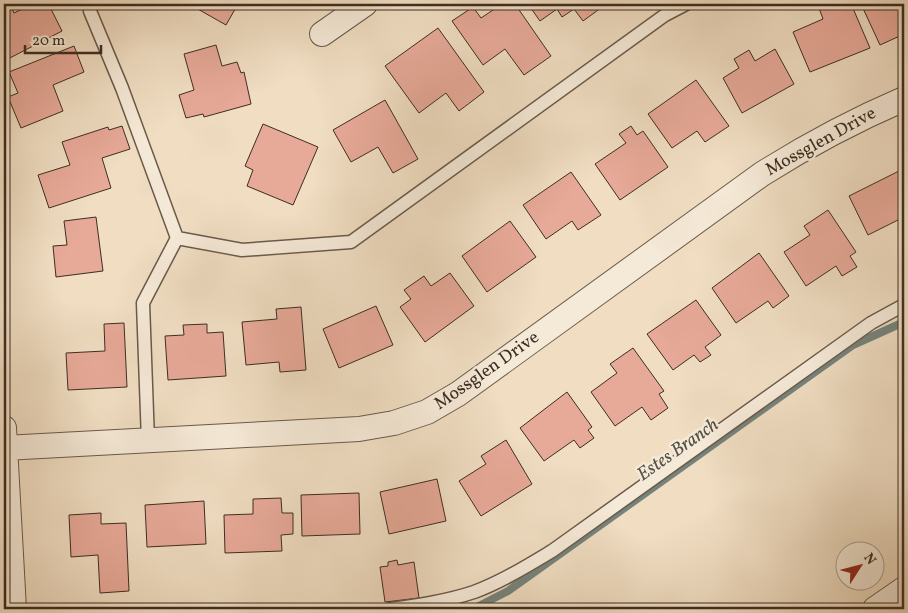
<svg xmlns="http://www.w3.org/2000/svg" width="908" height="613" viewBox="0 0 908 613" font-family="Vollkorn,serif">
<rect width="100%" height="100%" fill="#f0ddc2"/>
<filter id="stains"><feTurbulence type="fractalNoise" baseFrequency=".004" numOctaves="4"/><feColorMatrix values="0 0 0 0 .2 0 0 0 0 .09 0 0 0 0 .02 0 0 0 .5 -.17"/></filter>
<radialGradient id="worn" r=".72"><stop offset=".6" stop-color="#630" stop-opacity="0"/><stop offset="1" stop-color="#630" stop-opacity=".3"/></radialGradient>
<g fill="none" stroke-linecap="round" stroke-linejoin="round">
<path stroke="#75837c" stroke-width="8" d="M 473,609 L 508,591 L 853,345 L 904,322"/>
</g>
<path fill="#e7a998" stroke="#3d2e22" d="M 4,4 L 10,4 L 14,13 L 33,4 L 41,4 L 43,8 L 49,5 L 62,31 L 4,61 Z
M 198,4 L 238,4 L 226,25 L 196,8 Z
M 502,4 L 515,4 L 551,56 L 524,75 L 505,49 L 483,65 L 452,21 L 473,7 L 481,18 Z
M 528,4 L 605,4 L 605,5 L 583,21 L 574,9 L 562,17 L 557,9 L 540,21 Z
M 829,4 L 844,4 L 846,9 L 852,6 L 870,48 L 810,72 L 793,32 L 823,19 L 819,8 Z
M 861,4 L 904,4 L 904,31 L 900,32 L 902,35 L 880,45 Z
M 438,28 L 484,92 L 459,111 L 446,93 L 419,113 L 385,66 Z
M 216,45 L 222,66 L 237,62 L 241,73 L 244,72 L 251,104 L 204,117 L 203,114 L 186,118 L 179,95 L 194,90 L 184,54 Z
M 74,46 L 84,72 L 53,85 L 63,111 L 21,128 L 8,97 L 18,93 L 9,72 Z
M 775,49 L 794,84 L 742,113 L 723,78 L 739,68 L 734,59 L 749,50 L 755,61 Z
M 696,80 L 729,126 L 705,142 L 697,131 L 672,148 L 648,114 Z
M 385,100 L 418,159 L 393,173 L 378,147 L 351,162 L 333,130 Z
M 263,124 L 318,147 L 293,205 L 247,186 L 253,170 L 245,166 Z
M 122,126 L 130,149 L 102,158 L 111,188 L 49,208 L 38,175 L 70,165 L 62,142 L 108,127 L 109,130 Z
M 631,126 L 637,135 L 643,131 L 668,167 L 620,200 L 595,164 L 626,143 L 619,134 Z
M 899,171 L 904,182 L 904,227 L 900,219 L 868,235 L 849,196 Z
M 571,172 L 601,215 L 578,230 L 572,221 L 546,239 L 523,205 Z
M 828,210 L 856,252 L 850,256 L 857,267 L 842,276 L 836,266 L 806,286 L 784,252 L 810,235 L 804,226 Z
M 96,217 L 103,271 L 56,277 L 53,246 L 67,245 L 64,221 Z
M 510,221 L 536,257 L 487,292 L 462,256 Z
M 759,253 L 789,296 L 773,308 L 768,301 L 736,323 L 712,288 Z
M 450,273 L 474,306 L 425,342 L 400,307 L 411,299 L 404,290 L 424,276 L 431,286 Z
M 696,300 L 721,335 L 705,347 L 711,355 L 700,362 L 694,355 L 673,370 L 647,334 Z
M 376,306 L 393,345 L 339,368 L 323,329 Z
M 301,307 L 306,370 L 280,372 L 279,362 L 246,365 L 242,322 L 277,319 L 276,309 Z
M 124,323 L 127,387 L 68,390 L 66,353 L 105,351 L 104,324 Z
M 207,324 L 207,333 L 223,332 L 226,376 L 168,380 L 165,336 L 184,335 L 183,325 Z
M 633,348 L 664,391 L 659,394 L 668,408 L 651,420 L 642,407 L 615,426 L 591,392 L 617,373 L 610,364 Z
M 567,392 L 592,427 L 588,430 L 594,438 L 580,448 L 574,440 L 544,461 L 520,428 Z
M 506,440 L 532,484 L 481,516 L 459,481 L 486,464 L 481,456 Z
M 437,479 L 446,521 L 389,534 L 380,492 Z
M 359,493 L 360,534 L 302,536 L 301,495 Z
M 281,498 L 282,513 L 293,513 L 293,534 L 281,535 L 282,551 L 225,553 L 224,515 L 253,514 L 253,499 Z
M 204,501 L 206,544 L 147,547 L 145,505 Z
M 101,513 L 101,524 L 126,523 L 129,591 L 100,593 L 98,555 L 71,557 L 69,515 Z
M 397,560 L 398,565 L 414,562 L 419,598 L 385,602 L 380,567 L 388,566 L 388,562 Z"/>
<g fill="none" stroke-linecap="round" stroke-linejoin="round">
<g stroke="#6a5a4a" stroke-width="15">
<path id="lane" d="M 91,4 L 90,11 L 122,88 L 177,238
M 148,441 L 143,303 L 177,238 L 242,250 L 351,242 L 665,15 L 686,4
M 391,609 C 419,605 447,601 474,592 C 501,582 527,566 552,551 L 871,323 L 904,305"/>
</g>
<g stroke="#6a5a4a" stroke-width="26">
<path id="street" d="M 322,34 L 365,4
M 4,428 L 14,609
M 4,448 L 359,429 L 394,423 L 427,412 L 458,394 L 762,174 C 808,145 855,120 904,99
M 875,609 L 904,589"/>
</g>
<use href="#lane" stroke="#f5e9d7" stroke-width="12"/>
<use href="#street" stroke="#f5e9d7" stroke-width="24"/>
</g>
<g text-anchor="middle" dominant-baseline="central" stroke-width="5" stroke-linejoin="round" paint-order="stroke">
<g font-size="18" fill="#3d2e22" stroke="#f5e9d7">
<text transform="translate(821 142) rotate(-29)">Mossglen Drive</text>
<text transform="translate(487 371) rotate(-35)">Mossglen Drive</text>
</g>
<g font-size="19" font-style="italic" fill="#545148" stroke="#f5e9d7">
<text transform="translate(678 450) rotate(-35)">Estes Branch</text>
</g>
</g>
<rect width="908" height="613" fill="none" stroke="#f0ddc2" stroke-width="20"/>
<rect x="5" y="5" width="898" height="603" fill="none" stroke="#3d2e22" stroke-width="2.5"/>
<rect x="10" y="10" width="888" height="593" fill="none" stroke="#3d2e22"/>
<g transform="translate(860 566) rotate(54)"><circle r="24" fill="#f5e9d7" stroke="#ab9e8f"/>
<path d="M0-4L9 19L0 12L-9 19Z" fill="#8f2418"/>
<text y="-8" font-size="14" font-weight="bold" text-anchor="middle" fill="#3d2e22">N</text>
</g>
<path d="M25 45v8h76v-8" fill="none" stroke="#3d2e22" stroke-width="2.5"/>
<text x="32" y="45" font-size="15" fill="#3d2e22" stroke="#f5e9d7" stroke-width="4" paint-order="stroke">20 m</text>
<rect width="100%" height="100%" filter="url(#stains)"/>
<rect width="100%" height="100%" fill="url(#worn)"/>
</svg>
